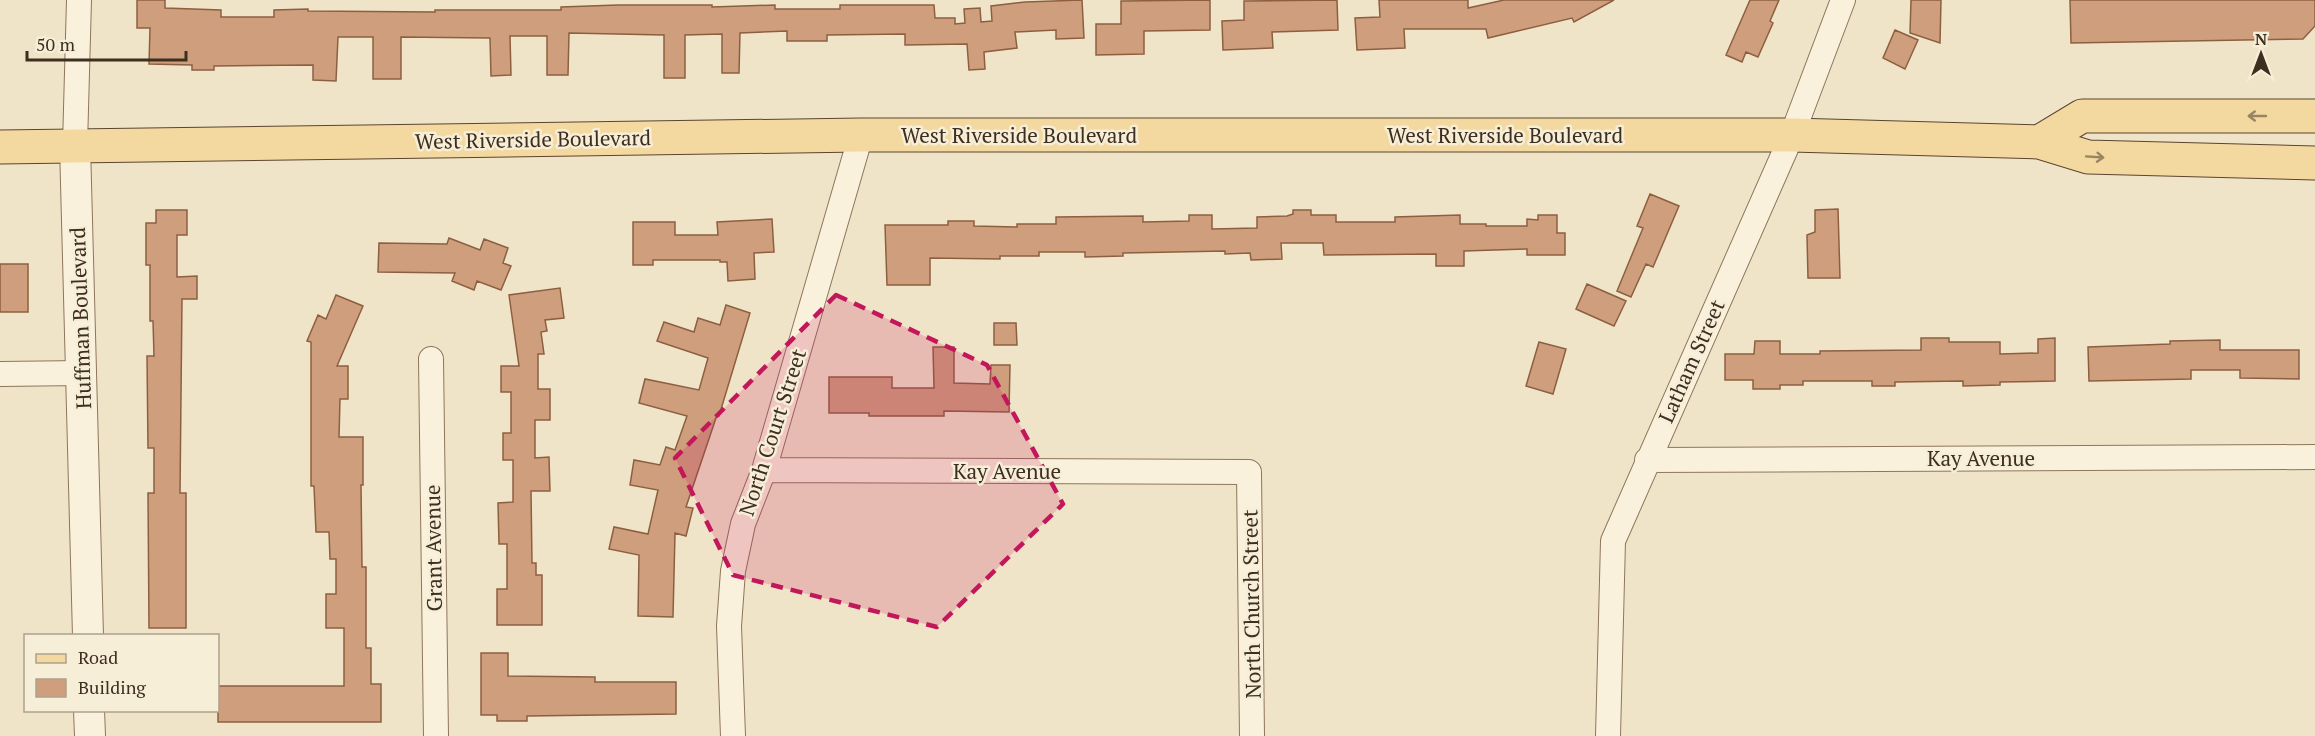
<svg xmlns="http://www.w3.org/2000/svg" width="2315" height="736" viewBox="0 0 2315 736" font-family="'PT Serif',serif">
<rect width="100%" height="100%" fill="#f0e4c8"/>
<path fill="#cf9f7d" stroke="#8d5f41" stroke-width="1.5" d="M 137,0 L 165,0 L 165,8 L 221,10 L 221,17 L 274,17 L 274,10 L 308,9 L 308,11 L 435,12 L 435,10 L 561,10 L 561,7 L 618,5 L 712,5 L 712,7 L 775,5 L 775,9 L 840,9 L 840,5 L 934,5 L 935,18 L 955,18 L 955,24 L 965,23 L 964,9 L 980,8 L 981,22 L 992,21 L 991,6 L 1025,2 L 1082,0 L 1084,38 L 1056,39 L 1056,30 L 1015,32 L 1017,48 L 984,52 L 985,69 L 969,70 L 967,44 L 905,45 L 905,34 L 827,35 L 827,41 L 787,41 L 787,31 L 740,33 L 739,73 L 722,73 L 722,34 L 685,35 L 685,78 L 664,78 L 664,35 L 569,33 L 568,75 L 547,75 L 547,36 L 510,36 L 511,75 L 491,76 L 490,38 L 401,37 L 401,79 L 373,79 L 373,37 L 338,37 L 336,81 L 313,80 L 313,65 L 214,66 L 214,70 L 192,70 L 192,65 L 149,64 L 150,28 L 137,28 Z
M 1210,0 L 1210,30 L 1144,31 L 1144,54 L 1096,55 L 1096,24 L 1121,24 L 1121,1 Z
M 1337,0 L 1338,30 L 1272,32 L 1273,48 L 1223,50 L 1222,21 L 1244,20 L 1244,1 Z
M 1379,0 L 1468,0 L 1468,8 L 1504,0 L 1614,0 L 1574,22 L 1572,18 L 1488,38 L 1486,29 L 1404,29 L 1405,48 L 1357,50 L 1355,18 L 1380,17 Z
M 1750,0 L 1779,0 L 1770,21 L 1773,23 L 1758,57 L 1746,52 L 1742,62 L 1726,55 Z
M 1911,0 L 1941,0 L 1940,43 L 1910,33 Z
M 2070,0 L 2315,0 L 2315,26 L 2303,39 L 2071,43 Z
M 1895,30 L 1918,40 L 1905,69 L 1883,58 Z
M 1650,194 L 1679,206 L 1653,267 L 1646,264 L 1631,297 L 1617,291 L 1643,228 L 1637,226 Z
M 1838,209 L 1840,278 L 1808,278 L 1807,235 L 1815,232 L 1815,210 Z
M 156,210 L 187,210 L 187,235 L 177,235 L 177,277 L 197,276 L 197,299 L 182,299 L 180,493 L 186,493 L 186,628 L 149,628 L 148,493 L 154,493 L 154,448 L 148,448 L 147,356 L 154,356 L 153,321 L 150,321 L 150,265 L 146,265 L 146,223 L 156,223 Z
M 1293,210 L 1311,210 L 1311,215 L 1336,215 L 1336,222 L 1395,222 L 1395,217 L 1460,215 L 1460,224 L 1486,224 L 1486,226 L 1527,226 L 1527,219 L 1538,220 L 1538,215 L 1557,215 L 1557,233 L 1565,233 L 1565,255 L 1527,255 L 1527,249 L 1464,251 L 1464,266 L 1436,266 L 1436,254 L 1324,255 L 1323,243 L 1281,243 L 1282,259 L 1251,260 L 1250,253 L 1225,254 L 1225,251 L 1123,253 L 1123,256 L 1085,257 L 1085,252 L 1039,252 L 1039,256 L 1000,256 L 1000,259 L 930,258 L 930,285 L 887,285 L 885,225 L 948,225 L 948,221 L 974,221 L 974,226 L 1017,227 L 1017,224 L 1056,224 L 1056,217 L 1143,216 L 1143,222 L 1189,221 L 1189,215 L 1212,215 L 1212,229 L 1257,228 L 1257,217 L 1287,216 L 1293,214 Z
M 772,219 L 774,252 L 754,253 L 755,279 L 728,281 L 727,262 L 720,262 L 720,260 L 653,260 L 653,265 L 633,265 L 633,222 L 675,222 L 675,235 L 718,235 L 717,222 Z
M 449,238 L 480,250 L 484,239 L 508,248 L 503,263 L 511,266 L 501,290 L 477,281 L 474,290 L 452,281 L 455,273 L 378,272 L 379,243 L 447,244 Z
M 0,264 L 28,264 L 28,312 L 0,312 Z
M 1587,284 L 1626,301 L 1614,326 L 1576,309 Z
M 560,288 L 564,318 L 545,320 L 547,331 L 541,332 L 544,354 L 538,354 L 538,389 L 550,389 L 550,420 L 535,420 L 535,458 L 549,457 L 550,491 L 531,491 L 532,563 L 536,563 L 536,575 L 542,575 L 542,625 L 497,625 L 497,589 L 507,589 L 507,544 L 499,544 L 498,503 L 513,502 L 513,460 L 503,460 L 503,433 L 511,433 L 511,392 L 501,392 L 501,366 L 519,366 L 509,295 Z
M 336,295 L 363,306 L 337,366 L 348,366 L 348,399 L 340,399 L 339,437 L 363,437 L 363,485 L 361,485 L 362,567 L 366,567 L 366,648 L 371,648 L 371,684 L 381,684 L 381,722 L 218,722 L 218,686 L 344,686 L 344,628 L 326,628 L 326,594 L 336,594 L 336,559 L 330,559 L 329,532 L 316,532 L 314,486 L 311,486 L 311,342 L 307,341 L 318,315 L 326,319 Z
M 726,305 L 750,313 L 719,416 L 717,415 L 686,507 L 693,508 L 686,536 L 675,533 L 673,617 L 638,616 L 639,555 L 609,549 L 614,527 L 648,534 L 658,490 L 630,485 L 634,460 L 660,465 L 666,447 L 675,450 L 687,416 L 639,403 L 645,379 L 699,390 L 708,358 L 657,341 L 664,322 L 694,332 L 698,318 L 720,325 Z
M 994,323 L 1016,323 L 1017,345 L 994,345 Z
M 1921,338 L 1949,338 L 1949,342 L 2000,342 L 2000,354 L 2038,353 L 2038,339 L 2055,338 L 2055,381 L 2000,382 L 2000,385 L 1963,386 L 1963,381 L 1895,382 L 1895,386 L 1872,386 L 1872,381 L 1803,381 L 1803,385 L 1780,385 L 1780,389 L 1753,389 L 1753,380 L 1725,380 L 1725,354 L 1754,354 L 1755,341 L 1780,341 L 1780,354 L 1820,354 L 1820,351 L 1921,350 Z
M 2220,340 L 2220,350 L 2299,350 L 2299,379 L 2240,378 L 2240,370 L 2191,370 L 2191,379 L 2089,381 L 2088,347 L 2170,344 L 2170,341 Z
M 1539,342 L 1566,349 L 1553,394 L 1526,386 Z
M 933,347 L 954,347 L 954,383 L 990,384 L 991,365 L 1010,365 L 1009,412 L 944,411 L 944,416 L 869,416 L 869,413 L 829,413 L 829,377 L 892,377 L 892,388 L 934,388 Z
M 481,653 L 508,653 L 508,676 L 595,677 L 595,682 L 676,682 L 676,714 L 527,716 L 527,721 L 497,721 L 497,715 L 481,715 Z"/>
<g fill="none" stroke-linecap="round" stroke-linejoin="round">
<g stroke="#8d765c" stroke-width="26">
<path id="minor" d="M 75,145 L 79,0
M 431,359 L 436,736
M 0,374 L 82,373
M 1647,460 L 2315,457
M 764,470 L 1249,472 L 1252,736
M 733,736 L 729,626 L 733,571 L 743,524 L 764,470 L 861,135
M 1608,736 L 1613,541 L 1792,135 L 1843,0"/>
</g>
<g stroke="#8d765c" stroke-width="32">
<path id="tertiary" d="M 75,145 L 88,636
M 89,710 L 90,736"/>
</g>
<g stroke="#5b4430" stroke-width="35">
<path id="primary" d="M 2039,142 L 2082,116 L 2315,116
M 0,147 L 861,135 L 1792,135 L 2039,142 L 2088,157 L 2315,163"/>
</g>
<use href="#minor" stroke="#faf1dc" stroke-width="24"/>
<use href="#tertiary" stroke="#faf1dc" stroke-width="30"/>
<use href="#primary" stroke="#f3d9a0" stroke-width="33"/>
</g>
<defs><path id="oneway-shaft" d="M-6 0H5M1.5-3L5.5 0L1.5 3" fill="none" stroke-width="1.6" stroke-linecap="round" stroke-linejoin="round" transform="scale(1.5)"/></defs>
<g stroke="#988460">
<use href="#oneway-shaft" transform="translate(2257 116) rotate(180)"/>
<use href="#oneway-shaft" transform="translate(2095 157) rotate(4)"/>
</g>
<path fill="#c2185b" fill-opacity="0.2" stroke="#c2185b" stroke-width="4.5" stroke-dasharray="12 8" stroke-linejoin="round" d="M 836,295 L 987,365 L 1063,504 L 937,627 L 733,575 L 675,458 Z"/>
<g text-anchor="middle" dominant-baseline="central" stroke-width="5" stroke-linejoin="round" paint-order="stroke">
<g font-size="21" fill="#3d2e20" stroke="#f7eed8">
<text x="1019" y="135">West Riverside Boulevard</text>
<text x="1505" y="135">West Riverside Boulevard</text>
<text transform="translate(533 139) rotate(-1)">West Riverside Boulevard</text>
<text transform="translate(80 318) rotate(-92)">Huffman Boulevard</text>
<text transform="translate(1691 361) rotate(-66)">Latham Street</text>
<text transform="translate(772 432) rotate(-72)">North Court Street</text>
<text x="1981" y="458">Kay Avenue</text>
<text x="1007" y="471">Kay Avenue</text>
<text transform="translate(433 548) rotate(-91)">Grant Avenue</text>
<text transform="translate(1251 604) rotate(-91)">North Church Street</text>
</g>
</g>
<rect x="24" y="634" width="195" height="78" fill="#f7eed8" stroke="#ada18e" stroke-width="1.5"/>
<rect x="36" y="654" width="30" height="9" fill="#f3d9a0" stroke="#ada18e" stroke-width="1.5"/>
<text x="78" y="664" font-size="18" fill="#3d2e20">Road</text>
<rect x="36" y="679" width="30" height="18" fill="#cf9f7d" stroke="#ada18e" stroke-width="1.5"/>
<text x="78" y="694" font-size="18" fill="#3d2e20">Building</text>
<g transform="translate(2261 54)" stroke="#f7eed8" stroke-width="4.5" paint-order="stroke">
<path d="M0-4.5L10 22L0 15L-10 22Z" fill="#3d2e20"/>
<text y="-9" font-size="16" font-weight="bold" text-anchor="middle" fill="#3d2e20">N</text>
</g>
<path d="M27 51v9h159v-9" fill="none" stroke="#3d2e20" stroke-width="3"/>
<text x="36" y="51" font-size="18" fill="#3d2e20" stroke="#f7eed8" stroke-width="4.5" paint-order="stroke">50 m</text>
</svg>
